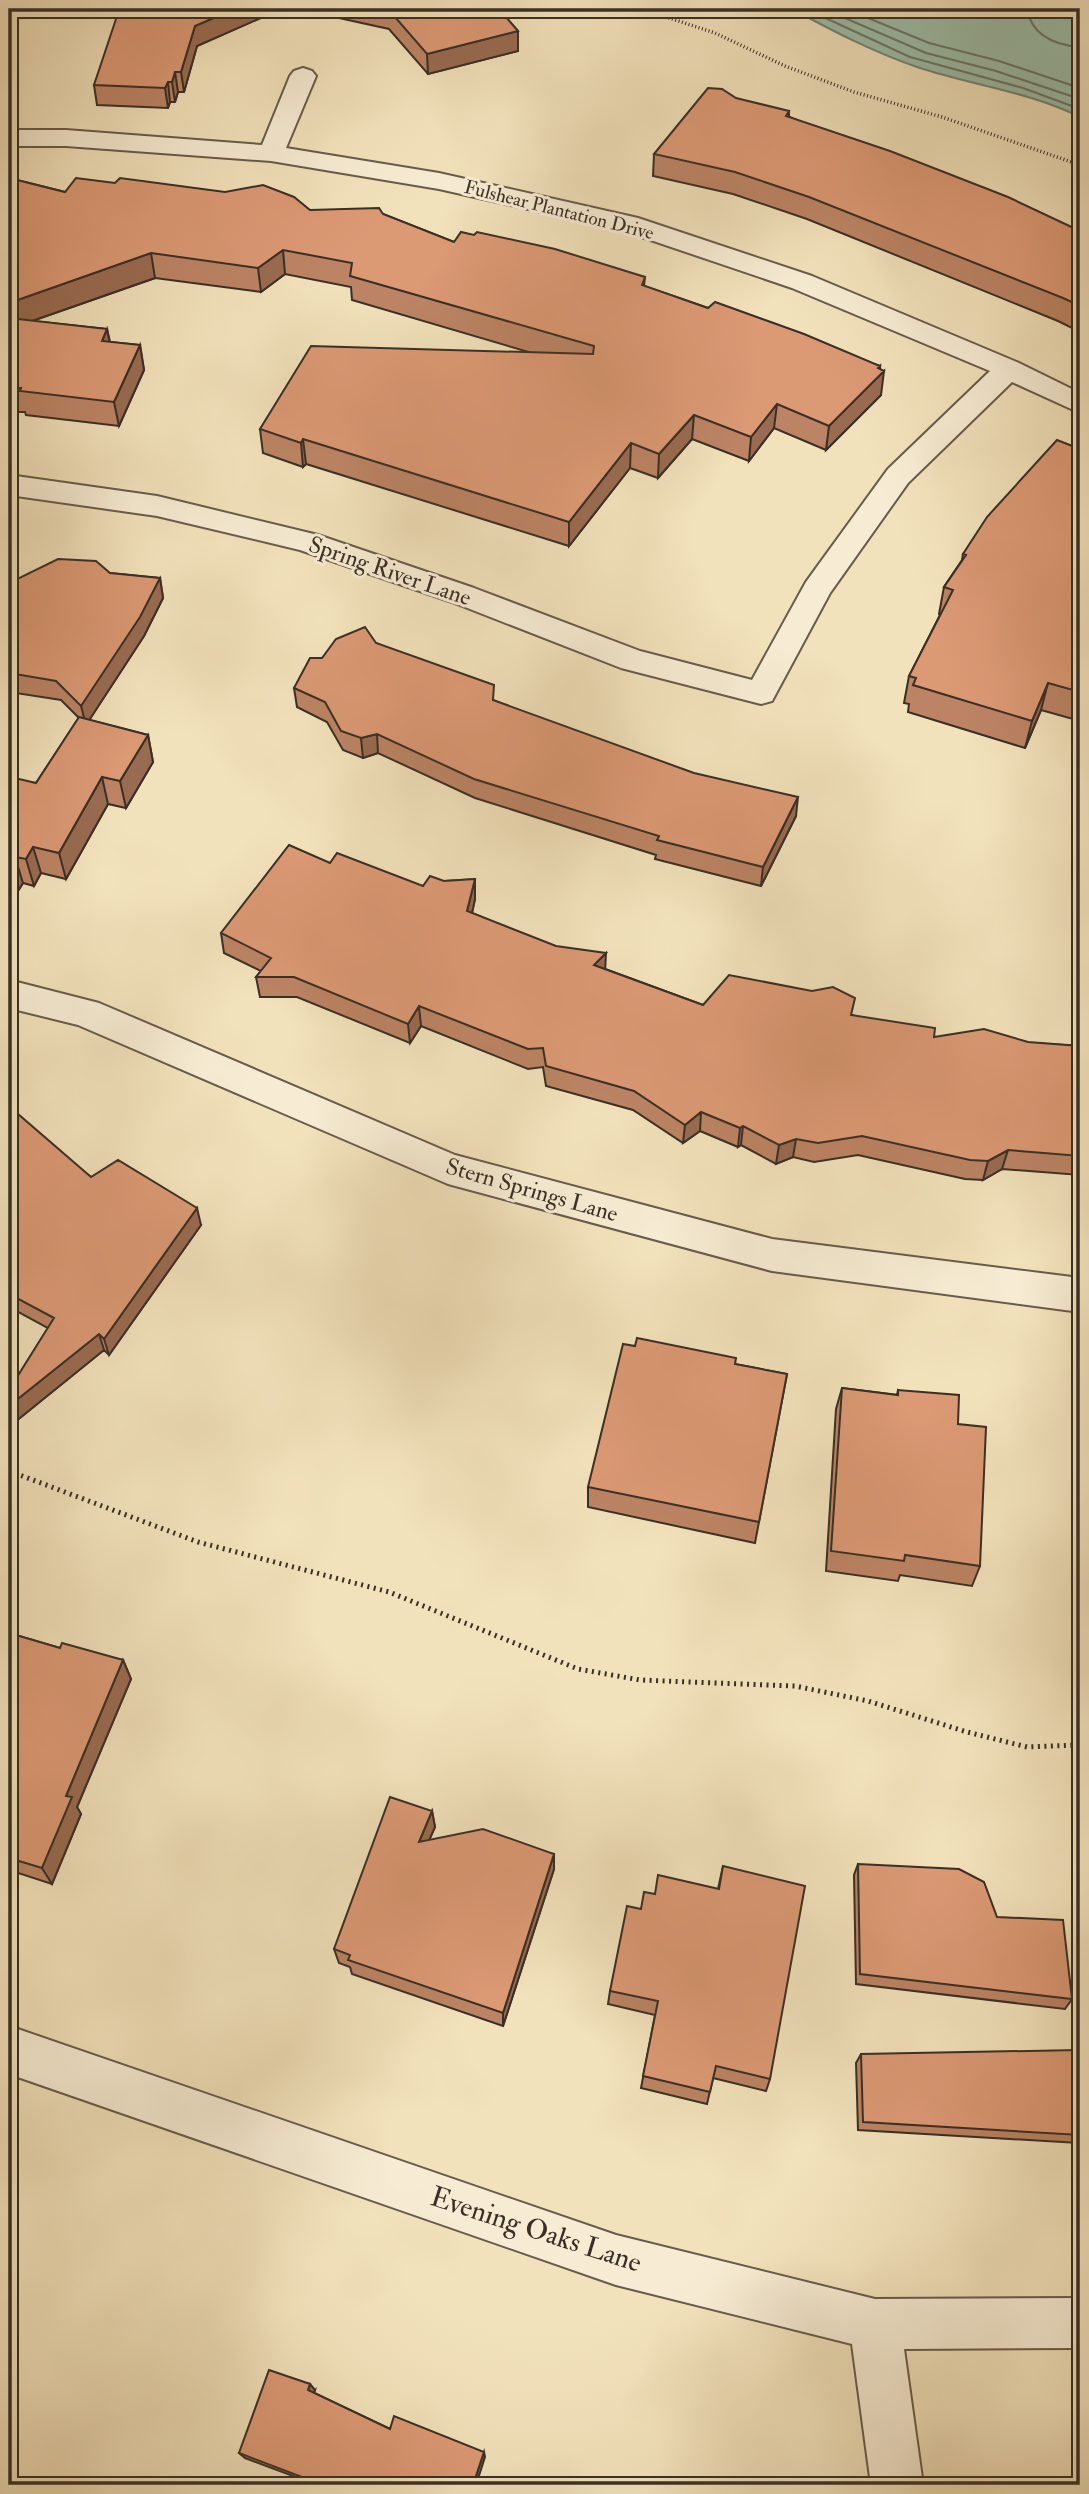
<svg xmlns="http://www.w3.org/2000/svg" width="1089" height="2494" viewBox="0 0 1089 2494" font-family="'IM FELL Double Pica',serif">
<rect width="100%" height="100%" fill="#f2e2bb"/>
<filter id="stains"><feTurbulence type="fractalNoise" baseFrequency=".00286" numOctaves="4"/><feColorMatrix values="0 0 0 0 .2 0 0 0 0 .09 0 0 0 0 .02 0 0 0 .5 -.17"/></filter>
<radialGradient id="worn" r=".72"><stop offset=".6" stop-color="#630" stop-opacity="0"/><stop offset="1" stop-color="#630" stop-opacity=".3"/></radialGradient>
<path fill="#9cbfab" stroke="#748576" stroke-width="2" d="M 792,9 L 1045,9 L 1080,21 L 1080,117 C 1030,92 972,85 920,68 C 875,53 833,31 792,9 Z"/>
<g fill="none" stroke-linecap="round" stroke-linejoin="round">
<path stroke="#6a7768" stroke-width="2" d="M 806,9 L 910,57 L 1023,88 L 1080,109
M 824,9 L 926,53 L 996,71 L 1080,99
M 846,9 L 929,43 L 999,61 L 1080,88
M 1027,9 C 1032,36 1055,45 1080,47"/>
<g stroke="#675c4b" stroke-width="4">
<path id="street" d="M 303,68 L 312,71 L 316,76 L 286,148 L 439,173 L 638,218 L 812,276 L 1019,363 L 1080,393 L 1080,413 L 1012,382 L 908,483 L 830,593 L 772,701 L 761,704 L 621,668 L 452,602 L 300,550 L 157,516 L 9,495 L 9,475 L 157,496 L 318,535 L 474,588 L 640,651 L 752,680 L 806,582 L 888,469 L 990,371 L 792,288 L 621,230 L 439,189 L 271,161 L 66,146 L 9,146 L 9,130 L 66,130 L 262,145 L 290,76 L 294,71 Z
M 9,980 L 99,1003 L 455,1155 L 772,1239 L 1080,1278 L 1080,1312 L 772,1271 L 448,1184 L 78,1025 L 9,1008 Z
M 9,2026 L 616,2235 L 875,2299 L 1080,2298 L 1080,2348 L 904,2349 L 923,2485 L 871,2485 L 852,2344 L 616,2285 L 9,2074 Z"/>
</g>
<path stroke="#392f26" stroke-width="3.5" stroke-dasharray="1 2.5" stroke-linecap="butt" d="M 642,9 L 715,33 L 785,66 L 854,92 L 942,117 L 1080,165"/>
<path stroke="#392f26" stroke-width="5" stroke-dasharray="2 4.5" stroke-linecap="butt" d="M 9,1471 L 198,1542 L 389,1592 L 578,1669 L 640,1680 L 795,1686 L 868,1701 L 967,1732 L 1027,1747 L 1080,1745"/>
<use href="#street" fill="#f7ecd3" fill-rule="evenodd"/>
</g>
<path fill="#bc8464" stroke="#392f26" stroke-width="2" d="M 123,9 L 281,9 L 197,46 L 184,92 L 178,92 L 175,102 L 170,102 L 168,108 L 97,105 L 94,85 Z
M 298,9 L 499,9 L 518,31 L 518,51 L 428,74 L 389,29 Z
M 789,111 L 789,117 L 1080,231 L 1080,332 L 1058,321 L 807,219 L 733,194 L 653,176 L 654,154 Z
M 9,178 L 65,192 L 310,210 L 383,214 L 454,242 L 645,277 L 644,286 L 708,308 L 880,366 L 881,395 L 826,450 L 774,428 L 749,461 L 692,439 L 658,478 L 630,468 L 569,546 L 306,464 L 303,467 L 263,453 L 260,429 L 532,353 L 352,300 L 351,287 L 285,274 L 261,292 L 155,278 L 32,321 L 107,329 L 110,342 L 140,345 L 144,370 L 119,426 L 26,415 L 25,412 L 9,412 Z
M 1080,449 L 1080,721 L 1041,710 L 1025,748 L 908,712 L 909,704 L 904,703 L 909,676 L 940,615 L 939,614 L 944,587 L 962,560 L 963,554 Z
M 110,573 L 160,578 L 163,598 L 144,636 L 89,720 L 148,735 L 153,762 L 126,808 L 108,804 L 66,879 L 41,873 L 34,886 L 23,883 L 16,894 L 9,893 L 9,781 L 36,783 L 79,718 L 61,700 L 9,692 L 9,583 Z
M 376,643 L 495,701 L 796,816 L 761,886 L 655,859 L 656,855 L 475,798 L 378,753 L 363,758 L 343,750 L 327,722 L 297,707 L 294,688 L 322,658 Z
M 330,863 L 423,886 L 444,881 L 475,879 L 475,899 L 472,913 L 605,969 L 703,1005 L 852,1015 L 934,1037 L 1080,1046 L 1080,1175 L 1002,1169 L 983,1180 L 965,1179 L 858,1155 L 814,1162 L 793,1157 L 776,1164 L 741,1145 L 738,1147 L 700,1131 L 683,1143 L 633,1110 L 546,1086 L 543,1067 L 528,1069 L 421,1026 L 410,1043 L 297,997 L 260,997 L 256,977 L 261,971 L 224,953 L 221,933 Z
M 9,1112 L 91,1177 L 201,1225 L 109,1355 L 104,1350 L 10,1426 L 9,1424 L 9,1390 L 48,1328 L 9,1307 Z
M 735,1364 L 787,1374 L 755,1543 L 588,1507 L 588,1487 Z
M 842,1388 L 897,1395 L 898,1390 L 958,1424 L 980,1566 L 972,1586 L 900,1575 L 898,1581 L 826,1571 L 836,1409 Z
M 9,1633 L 60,1648 L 123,1660 L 131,1679 L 77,1807 L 81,1814 L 52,1884 L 18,1873 L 9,1860 Z
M 432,1811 L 435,1827 L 429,1840 L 554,1854 L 554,1869 L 503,2026 L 352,1974 L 350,1967 L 339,1963 L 334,1949 Z
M 858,1864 L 1072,1999 L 1065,2009 L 856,1984 L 854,1875 Z
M 723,1866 L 770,2079 L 766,2091 L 713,2078 L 707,2104 L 641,2088 L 655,2015 L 608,2004 L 610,1991 L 641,1909 L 655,1894 L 718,1889 Z
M 861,2054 L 1080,2071 L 1080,2142 L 1079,2143 L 858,2130 L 856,2063 Z
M 315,2390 L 314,2393 L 390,2429 L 485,2457 L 309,2482 L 245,2458 L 239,2453 Z"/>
<path fill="#996b51" stroke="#392f26" stroke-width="2" d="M 234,9 L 281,9 L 197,46 L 184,92 L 181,72 L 195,26 Z
M 518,31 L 518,51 L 428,74 L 427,54 Z
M 175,72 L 178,92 L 175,102 L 172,82 Z
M 168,82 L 170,102 L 168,108 L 165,88 Z
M 283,250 L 285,274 L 261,292 L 258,268 Z
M 151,253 L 155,278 L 9,329 L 9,303 Z
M 107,329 L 112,354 L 102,341 Z
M 140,345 L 144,370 L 119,426 L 114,402 Z
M 880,366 L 879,376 L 884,371 L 881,395 L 826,450 L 829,426 Z
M 777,404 L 774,428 L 749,461 L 751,437 Z
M 694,415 L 692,439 L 658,478 L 659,454 Z
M 303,439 L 306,464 L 303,467 L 301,443 Z
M 631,443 L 630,468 L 569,546 L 569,522 Z
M 160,578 L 163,598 L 144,636 L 86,725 L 81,706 Z
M 1048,683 L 1041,710 L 1025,748 L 1032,721 Z
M 377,734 L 378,753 L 363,758 L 361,738 Z
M 148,735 L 153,762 L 126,808 L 120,781 Z
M 102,777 L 108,804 L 66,879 L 59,853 Z
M 798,797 L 796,816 L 761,886 L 763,867 Z
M 33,847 L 41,873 L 34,886 L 26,859 Z
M 15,857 L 23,883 L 16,894 L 9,869 L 9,867 Z
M 475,879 L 475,899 L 468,931 L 467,911 Z
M 606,953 L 605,973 L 594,965 Z
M 419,1006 L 421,1026 L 410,1043 L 408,1024 Z
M 701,1112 L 700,1131 L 683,1143 L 685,1125 Z
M 743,1126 L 741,1145 L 738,1147 L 740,1128 Z
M 796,1139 L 793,1157 L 776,1164 L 779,1145 Z
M 1008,1150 L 1002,1169 L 983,1180 L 988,1161 Z
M 197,1208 L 201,1225 L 109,1355 L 104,1339 Z
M 99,1334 L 104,1350 L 10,1426 L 9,1422 L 9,1406 Z
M 123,1660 L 131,1679 L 77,1807 L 81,1814 L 52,1884 L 42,1868 L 66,1796 Z
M 432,1811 L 435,1827 L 422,1857 L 419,1842 Z
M 554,1854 L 554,1869 L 503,2026 L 503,2013 Z
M 310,2384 L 315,2390 L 313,2396 L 308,2390 Z
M 484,2452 L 485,2457 L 476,2485 L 473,2485 Z"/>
<path fill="#db9974" stroke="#392f26" stroke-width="2" d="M 123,9 L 234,9 L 195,26 L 181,72 L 175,72 L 172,82 L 168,82 L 165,88 L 94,85 L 119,10 Z
M 388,9 L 499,9 L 518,31 L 427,54 Z
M 708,88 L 722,89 L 736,98 L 789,111 L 786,116 L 890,151 L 1008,197 L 1080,231 L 1080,306 L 1063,298 L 809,197 L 735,172 L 654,154 Z
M 9,178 L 65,192 L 76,178 L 115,183 L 120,178 L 225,192 L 263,185 L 294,197 L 310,210 L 379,208 L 383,214 L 454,242 L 461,232 L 474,235 L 477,232 L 555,249 L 645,277 L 642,285 L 708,308 L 715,302 L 804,334 L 880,366 L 878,368 L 884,371 L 829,426 L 777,404 L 751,437 L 694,415 L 659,454 L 631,443 L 569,522 L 303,439 L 301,443 L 260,429 L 311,346 L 593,354 L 594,346 L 350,276 L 352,263 L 283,250 L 258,268 L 151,253 L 9,303 Z
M 9,318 L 107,329 L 102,341 L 140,345 L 114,402 L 20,391 L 21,388 L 9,388 Z
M 1057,440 L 1080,449 L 1080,692 L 1048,683 L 1032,721 L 913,685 L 916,678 L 909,676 L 953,590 L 944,587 L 966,555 L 963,554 L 987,517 Z
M 58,559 L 96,561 L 110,573 L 160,578 L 140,617 L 81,706 L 56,681 L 9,673 L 9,583 Z
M 365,627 L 376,643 L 494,685 L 493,700 L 694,773 L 798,797 L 763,867 L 657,840 L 659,836 L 474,779 L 377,734 L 361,738 L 341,731 L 325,702 L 294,688 L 310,658 L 322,658 L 336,639 Z
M 79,717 L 148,735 L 120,781 L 102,777 L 59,853 L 33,847 L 26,859 L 15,857 L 9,867 L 9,781 L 15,778 L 36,783 Z
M 289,845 L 330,863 L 337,853 L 423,886 L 430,876 L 444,881 L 475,879 L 467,911 L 556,946 L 606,953 L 594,965 L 703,1005 L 729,975 L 812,991 L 833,987 L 855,998 L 851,1015 L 935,1028 L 934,1037 L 984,1029 L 1028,1042 L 1080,1046 L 1080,1156 L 1008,1150 L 988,1161 L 970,1160 L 862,1136 L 818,1143 L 796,1139 L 779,1145 L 743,1126 L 740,1128 L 701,1112 L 685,1125 L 634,1091 L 546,1066 L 543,1048 L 528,1049 L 419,1006 L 408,1024 L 294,977 L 256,977 L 271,958 L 221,933 Z
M 9,1112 L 18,1114 L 91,1177 L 118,1160 L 197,1208 L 104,1339 L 99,1334 L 9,1406 L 9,1390 L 54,1318 L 9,1294 Z
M 637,1338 L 736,1358 L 735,1364 L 787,1374 L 759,1522 L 588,1487 L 623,1344 L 635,1346 Z
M 842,1388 L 898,1395 L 898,1390 L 959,1395 L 958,1424 L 986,1427 L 980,1566 L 905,1555 L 904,1561 L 831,1551 Z
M 9,1633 L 60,1648 L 62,1643 L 123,1660 L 66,1796 L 72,1797 L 42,1868 L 9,1858 Z
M 390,1797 L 432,1811 L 419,1842 L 483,1829 L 554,1854 L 503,2013 L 348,1960 L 350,1955 L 334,1949 Z
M 858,1864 L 959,1869 L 984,1882 L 997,1917 L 1063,1920 L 1072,1999 L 860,1974 Z
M 723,1866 L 805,1886 L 770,2079 L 716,2066 L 710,2092 L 643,2076 L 658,2001 L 610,1991 L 627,1906 L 641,1909 L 644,1892 L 655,1894 L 658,1875 L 719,1889 Z
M 1078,2050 L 1080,2071 L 1080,2135 L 863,2122 L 861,2054 Z
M 269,2370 L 310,2384 L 308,2390 L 390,2429 L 394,2416 L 484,2452 L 473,2485 L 308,2485 L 310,2480 L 239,2453 Z"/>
<g text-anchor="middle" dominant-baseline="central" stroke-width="6" stroke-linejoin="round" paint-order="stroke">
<g font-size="19" fill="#392f26" stroke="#f7ecd3">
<text transform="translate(559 210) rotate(14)">Fulshear Plantation Drive</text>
</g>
<g font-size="23" fill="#392f26" stroke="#f7ecd3">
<text transform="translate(390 571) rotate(19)">Spring River Lane</text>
<text transform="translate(532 1190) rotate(16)">Stern Springs Lane</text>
</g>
<g font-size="28" fill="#392f26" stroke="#f7ecd3">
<text transform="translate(536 2230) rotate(18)">Evening Oaks Lane</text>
</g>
</g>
<rect width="1089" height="2494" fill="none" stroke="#f2e2bb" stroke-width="35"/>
<rect x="10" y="10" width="1068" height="2473" fill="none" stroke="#392f26" stroke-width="3.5"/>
<rect x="18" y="18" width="1054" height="2459" fill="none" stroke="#392f26" stroke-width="2"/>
<rect width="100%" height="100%" filter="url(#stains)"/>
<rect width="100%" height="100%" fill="url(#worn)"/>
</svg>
